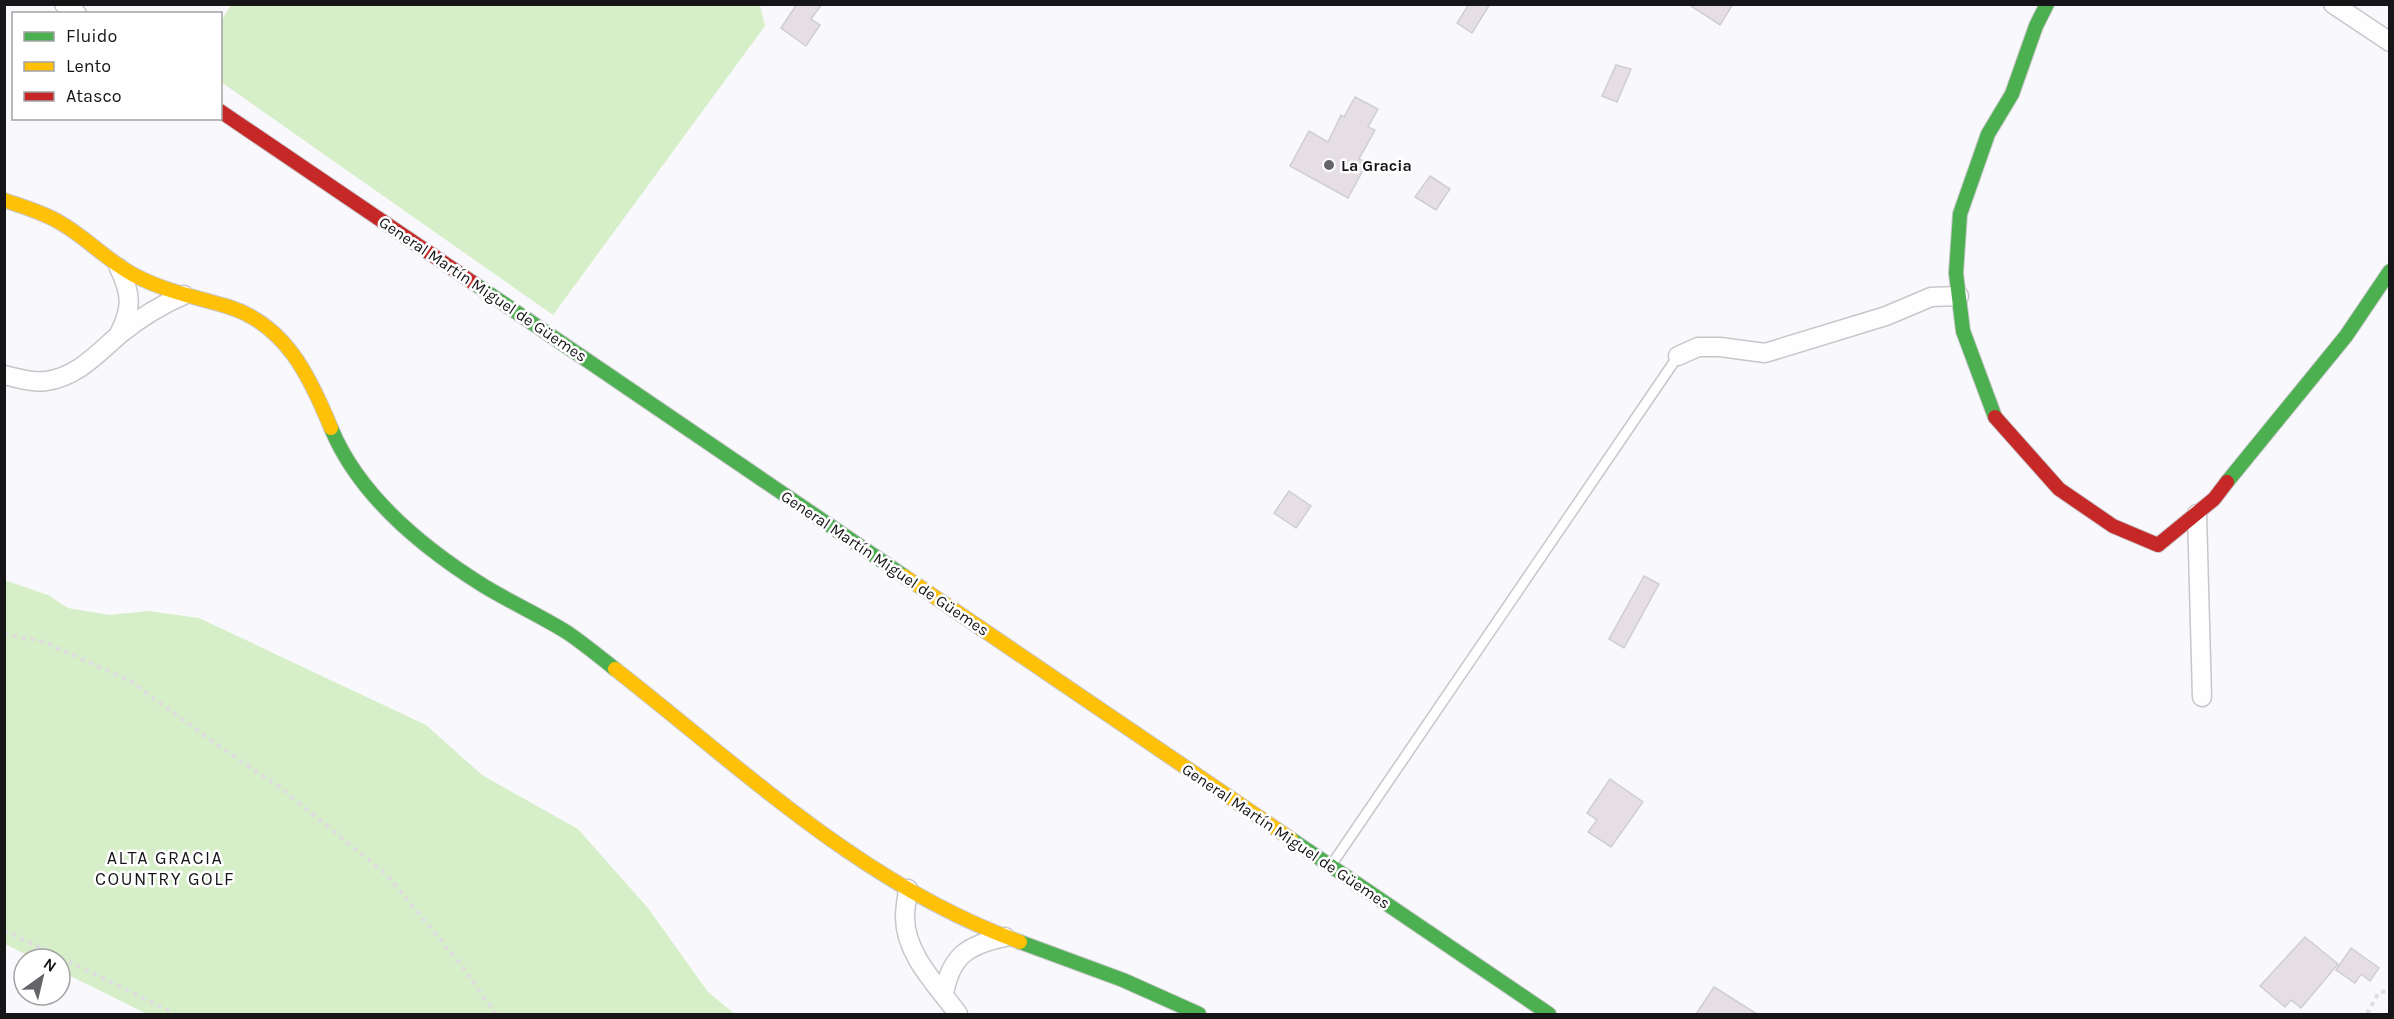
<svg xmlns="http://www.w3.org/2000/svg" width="2394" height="1019" viewBox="0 0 2394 1019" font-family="Karla,sans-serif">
<rect width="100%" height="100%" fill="#f9f9fd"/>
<path fill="#d7efc9" d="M 760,5 L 765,26 L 553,315 L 221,82 L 221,21 L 231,5 Z
M 4,580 L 48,595 L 68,608 L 109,615 L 148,611 L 199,618 L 426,725 L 482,775 L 578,829 L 648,908 L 708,992 L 735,1014 L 147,1014 L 60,971 L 60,959 L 35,959 L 5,944 Z"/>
<path fill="#e5dee4" stroke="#cfced0" stroke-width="1.5" d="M 797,4 L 822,4 L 811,19 L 820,25 L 806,46 L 781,28 Z
M 1469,4 L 1490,4 L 1472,33 L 1457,23 Z
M 1688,4 L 1733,4 L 1720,25 Z
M 1616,65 L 1631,69 L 1617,102 L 1602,96 Z
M 1355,97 L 1378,109 L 1368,127 L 1375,130 L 1359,159 L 1367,163 L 1348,198 L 1290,166 L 1309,131 L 1328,142 L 1341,115 L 1344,117 Z
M 1430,176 L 1450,189 L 1436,210 L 1415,197 Z
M 1289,491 L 1311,506 L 1296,528 L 1274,513 Z
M 1644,576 L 1659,584 L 1624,648 L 1609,639 Z
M 1610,779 L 1643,802 L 1611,847 L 1588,832 L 1597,820 L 1587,813 Z
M 2305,937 L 2338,964 L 2301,1008 L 2291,1000 L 2285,1007 L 2260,986 Z
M 2351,948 L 2379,968 L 2370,981 L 2361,974 L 2355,983 L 2336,970 Z
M 1714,987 L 1757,1014 L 1696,1014 Z"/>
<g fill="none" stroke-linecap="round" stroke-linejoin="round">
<g stroke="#c7c7ca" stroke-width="12">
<path id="lane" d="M 1332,864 L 1678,356"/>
</g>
<g stroke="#c7c7ca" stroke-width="21">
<path id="street" d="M 64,4 L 77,14
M 2333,4 L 2390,42
M 119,268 C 132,295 132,308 119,334
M 1678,356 L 1698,347 L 1720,347 L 1765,353 L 1886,316 L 1931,297 L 1959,296
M 4,375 C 18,378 32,383 46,381 C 77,377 98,353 120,334 C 140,318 160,305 184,295
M 2197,514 L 2202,697
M 908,889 C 907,898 905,908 905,917 C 905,955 938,986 958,1014
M 944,994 C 951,955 968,945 1005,937"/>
</g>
<g stroke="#c7c7ca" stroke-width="16">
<path id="fast" d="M 475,284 L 904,576
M 1995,417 L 1963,331 L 1956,273 L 1960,214 L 1988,134 L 2012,94 L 2036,26 L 2047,4
M 331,428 C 359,496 423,548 484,586 C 512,603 541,616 568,633 C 584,644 600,657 615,669
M 2227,482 L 2346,336 L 2390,271
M 1291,839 L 1549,1014
M 1020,942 L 1123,980 L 1199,1014"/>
</g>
<g stroke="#c7c7ca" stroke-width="16">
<path id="slow" d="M 4,200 C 23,207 42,212 59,222 C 86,237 106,260 134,275 C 164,291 196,297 229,307 C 286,325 310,377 331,428
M 904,576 L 1291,839
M 615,669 C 743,769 864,886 1020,942"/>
</g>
<g stroke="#c7c7ca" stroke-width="16">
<path id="jam" d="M 220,111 L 475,284
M 1995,417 L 2059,489 L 2113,526 L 2158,545 L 2214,499 L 2227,482"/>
</g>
<path stroke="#dedede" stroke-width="4" stroke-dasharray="4.5 4.5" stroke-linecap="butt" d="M 4,634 L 44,642 L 130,681 L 213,742 L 282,789 L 387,875 L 462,966 L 496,1014
M 4,930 L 175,1014
M 2367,1014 L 2379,992 L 2390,991"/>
<use href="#lane" stroke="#fefeff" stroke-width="9"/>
<use href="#street" stroke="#fefeff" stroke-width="18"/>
<use href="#fast" stroke="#4caf50" stroke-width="14"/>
<use href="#slow" stroke="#ffc107" stroke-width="14"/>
<use href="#jam" stroke="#c62828" stroke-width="14"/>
</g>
<circle fill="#656569" stroke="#fff" stroke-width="2" cx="1329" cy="165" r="6"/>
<g text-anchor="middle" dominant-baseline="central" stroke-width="5" stroke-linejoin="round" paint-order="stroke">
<g font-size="16" font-weight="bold" fill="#161619" stroke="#fff" text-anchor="start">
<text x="1341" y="165">La Gracia</text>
</g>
<g font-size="16" fill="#161619" stroke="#fff">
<text transform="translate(483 289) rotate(34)">General Martín Miguel de Güemes</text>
<text transform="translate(885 563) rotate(34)">General Martín Miguel de Güemes</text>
<text transform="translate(1286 836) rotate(34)">General Martín Miguel de Güemes</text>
</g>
<g font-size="18" letter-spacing="1.5" fill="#161619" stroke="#fff">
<text x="165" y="858">ALTA GRACIA<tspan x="165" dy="21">COUNTRY GOLF</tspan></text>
</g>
</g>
<rect width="2394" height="1019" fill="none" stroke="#161619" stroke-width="12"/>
<rect x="12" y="12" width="210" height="108" fill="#ffffff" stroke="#a2a2a3" stroke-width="1.5"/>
<rect x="24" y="32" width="30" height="9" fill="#4caf50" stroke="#a2a2a3" stroke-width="1.5"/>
<text x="66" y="42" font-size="18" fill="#161619">Fluido</text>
<rect x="24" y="62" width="30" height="9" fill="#ffc107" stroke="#a2a2a3" stroke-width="1.5"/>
<text x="66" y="72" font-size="18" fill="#161619">Lento</text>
<rect x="24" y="92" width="30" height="9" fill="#c62828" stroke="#a2a2a3" stroke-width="1.5"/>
<text x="66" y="102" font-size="18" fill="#161619">Atasco</text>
<g transform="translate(42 977) rotate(34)"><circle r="28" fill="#ffffff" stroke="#a2a2a3" stroke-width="1.5"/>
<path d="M0-4.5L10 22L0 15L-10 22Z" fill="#656569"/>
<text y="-9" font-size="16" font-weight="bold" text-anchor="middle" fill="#161619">N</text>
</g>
</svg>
